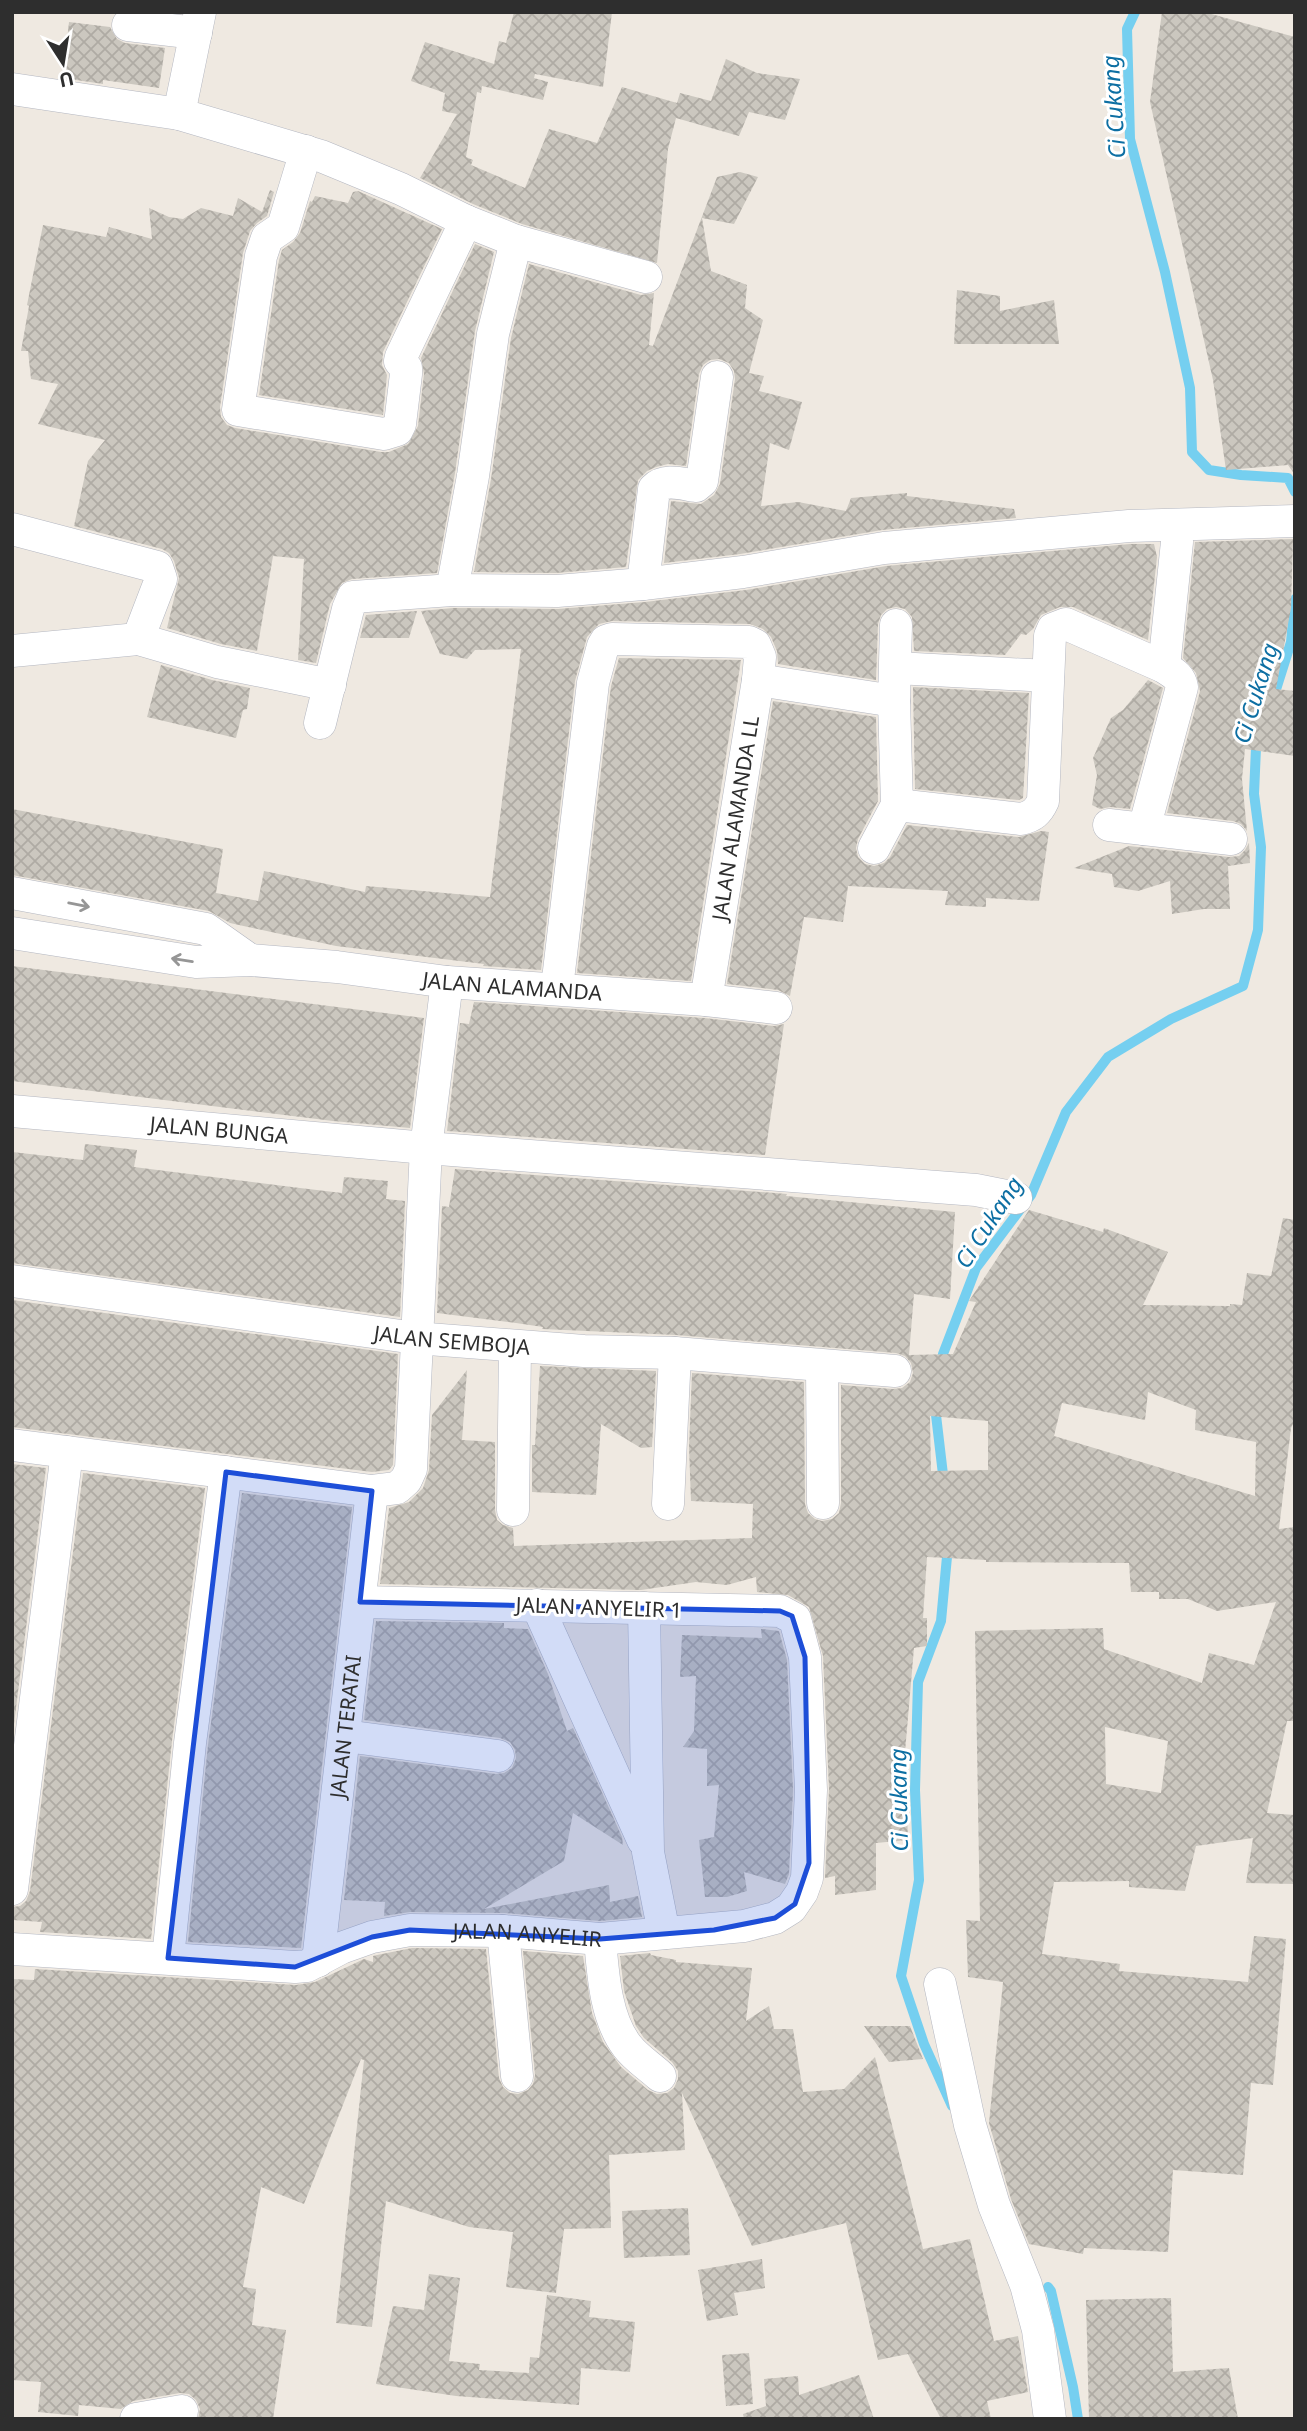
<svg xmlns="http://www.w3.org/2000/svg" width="1307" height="2431" viewBox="0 0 1307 2431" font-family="'Noto Sans',sans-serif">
<defs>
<pattern id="building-cross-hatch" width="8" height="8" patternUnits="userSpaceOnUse" patternTransform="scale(1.75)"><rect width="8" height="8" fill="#cbc7bf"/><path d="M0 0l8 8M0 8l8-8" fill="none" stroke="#afaba4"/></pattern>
</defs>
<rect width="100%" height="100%" fill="#efe9e1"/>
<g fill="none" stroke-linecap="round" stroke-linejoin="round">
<path stroke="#75cff0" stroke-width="10" d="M 1135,12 L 1127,29 L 1130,139 L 1165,272 L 1190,388 L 1192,452 L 1209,470 L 1241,475 L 1288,478 L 1295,492
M 1273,699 L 1291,642 L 1295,599
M 942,1364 L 943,1354 L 976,1268 L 1031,1195 L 1066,1112 L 1108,1057 L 1171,1019 L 1243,986 L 1258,930 L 1261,847 L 1254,794 L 1256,748 L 1259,740
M 938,1404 L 936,1415 L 944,1483
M 948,1546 L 941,1621 L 918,1682 L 915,1790 L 919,1880 L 901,1976 L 924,2044 L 952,2106
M 1048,2287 L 1051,2291 L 1073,2387 L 1078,2419"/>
</g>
<path fill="url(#building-cross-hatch)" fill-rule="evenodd" d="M 514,12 L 612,12 L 603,87 L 535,74 L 534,78 L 548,82 L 543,100 L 482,86 L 481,93 L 477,92 L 466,157 L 473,160 L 471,165 L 525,188 L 549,129 L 597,143 L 622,87 L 677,103 L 680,93 L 711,101 L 726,59 L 757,73 L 800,79 L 785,120 L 749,112 L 739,136 L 676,118 L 668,149 L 657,263 L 522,224 L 473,204 L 420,178 L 457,114 L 442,111 L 445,93 L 411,81 L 425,42 L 494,64 L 499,41 L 506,43 Z
M 1162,12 L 1204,12 L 1295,37 L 1295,475 L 1288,465 L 1226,470 L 1213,380 L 1150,102 Z
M 69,22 L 110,27 L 117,39 L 125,43 L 165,48 L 159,88 L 103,80 L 103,84 L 63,78 Z
M 740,172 L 758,177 L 734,224 L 702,218 L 711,271 L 747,285 L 745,308 L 763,320 L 749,373 L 764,376 L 759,391 L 802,402 L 789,450 L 770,443 L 761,506 L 798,502 L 846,511 L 851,498 L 907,493 L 907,496 L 1014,509 L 1016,518 L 882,530 L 740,554 L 664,563 L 671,501 L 701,504 L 714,495 L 720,484 L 735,379 L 734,371 L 729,363 L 719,359 L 710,360 L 703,365 L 699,374 L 686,466 L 668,464 L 656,467 L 647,471 L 638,480 L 626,567 L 556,573 L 474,572 L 491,479 L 511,338 L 529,264 L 641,295 L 654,293 L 649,345 L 653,346 L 717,177 Z
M 270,190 L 274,192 L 267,216 L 257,223 L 250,231 L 243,253 L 220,407 L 221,417 L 227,425 L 235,428 L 381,452 L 389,452 L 408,444 L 418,426 L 424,374 L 421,358 L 475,244 L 494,252 L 475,331 L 455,473 L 437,573 L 352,579 L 342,583 L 330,604 L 316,663 L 298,660 L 304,559 L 273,556 L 257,651 L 221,644 L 167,628 L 179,578 L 174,561 L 169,553 L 162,549 L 74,526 L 88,461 L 105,440 L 38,424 L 58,384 L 31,379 L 28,351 L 21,351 L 29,306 L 27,305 L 43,225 L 106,237 L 109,227 L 152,239 L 149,208 L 169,217 L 183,219 L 201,208 L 233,216 L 238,198 L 262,212 Z
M 358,191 L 442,229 L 383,352 L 382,365 L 387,375 L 383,415 L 259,395 L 279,260 L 282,250 L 293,242 L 300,233 L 310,201 L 312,202 L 315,196 L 348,203 L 353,192 Z
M 957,290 L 1000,296 L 1000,311 L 1054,300 L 1059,344 L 954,344 Z
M 1293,539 L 1291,608 L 1276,689 L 1295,691 L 1295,756 L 1245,749 L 1242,779 L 1247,831 L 1241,824 L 1233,821 L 1167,813 L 1200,691 L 1196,673 L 1183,658 L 1195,542 Z
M 1130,544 L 1154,544 L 1157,557 L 1148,640 L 1073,607 L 1060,607 L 1041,615 L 1033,629 L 1026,635 L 1021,634 L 1005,655 L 914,651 L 912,617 L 905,609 L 896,607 L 887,609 L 881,615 L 878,624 L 876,680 L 778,664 L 777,651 L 771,637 L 763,629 L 750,624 L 612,621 L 599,624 L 587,637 L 575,681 L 541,970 L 483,966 L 484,964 L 336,946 L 230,923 L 209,911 L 12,875 L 12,809 L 223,849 L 216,893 L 258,901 L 264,871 L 365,892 L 366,886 L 490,897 L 521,649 L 475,650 L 467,659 L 440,654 L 421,611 L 453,608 L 558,609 L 645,602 L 746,590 L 886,566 Z
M 417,611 L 409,638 L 360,638 L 366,615 Z
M 619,658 L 741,660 L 691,981 L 577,973 L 611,686 Z
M 161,665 L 212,680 L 250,688 L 247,709 L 243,710 L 236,738 L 147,717 Z
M 1148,680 L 1163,688 L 1130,809 L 1110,807 L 1100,809 L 1092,805 L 1097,775 L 1093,758 L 1111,718 L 1123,710 Z
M 913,687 L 1029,693 L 1023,798 L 1019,800 L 915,789 Z
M 773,701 L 876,717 L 878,801 L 858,839 L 856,848 L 858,857 L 865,864 L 874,866 L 884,863 L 890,857 L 907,825 L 1019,837 L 1041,831 L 1049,832 L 1039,901 L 986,898 L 986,907 L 945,905 L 948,891 L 848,886 L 843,922 L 804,917 L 790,996 L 778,990 L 727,984 Z
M 1249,843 L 1250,863 L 1228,866 L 1230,909 L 1204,909 L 1172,914 L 1170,881 L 1138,891 L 1114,887 L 1112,874 L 1074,868 L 1129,846 L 1229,857 L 1239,856 L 1245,850 Z
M 12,966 L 424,1018 L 410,1128 L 333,1121 L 12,1081 Z
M 474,1002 L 704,1018 L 774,1026 L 784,1024 L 765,1155 L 447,1131 L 460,1023 L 469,1024 Z
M 85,1144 L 137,1150 L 134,1167 L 300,1188 L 342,1193 L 344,1177 L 388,1181 L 386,1199 L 405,1201 L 400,1317 L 12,1263 L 12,1152 L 83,1160 Z
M 455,1169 L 787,1194 L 786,1196 L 955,1212 L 950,1299 L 914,1294 L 909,1355 L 953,1354 L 976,1302 L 969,1301 L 1029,1210 L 1103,1232 L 1104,1228 L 1168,1252 L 1143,1305 L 1230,1306 L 1230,1304 L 1242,1305 L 1247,1273 L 1271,1276 L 1283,1218 L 1295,1220 L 1295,1420 L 1291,1428 L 1279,1529 L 1295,1527 L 1295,1721 L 1287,1721 L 1267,1813 L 1295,1815 L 1295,1884 L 1246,1883 L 1253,1838 L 1196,1846 L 1185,1891 L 1129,1887 L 1129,1881 L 1054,1882 L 1042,1954 L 1120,1964 L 1119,1971 L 1248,1982 L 1254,1936 L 1286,1939 L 1273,2085 L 1251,2083 L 1243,2175 L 1173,2170 L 1168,2252 L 1084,2248 L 1083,2254 L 1029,2244 L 1011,2199 L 989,2123 L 1003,1982 L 968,1977 L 966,1920 L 980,1921 L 975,1631 L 1103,1628 L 1104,1649 L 1202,1683 L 1209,1653 L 1254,1665 L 1276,1602 L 1217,1611 L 1188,1599 L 1159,1599 L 1159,1592 L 1131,1592 L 1129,1563 L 986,1562 L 986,1560 L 927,1557 L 923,1618 L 927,1618 L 927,1646 L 914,1648 L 905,1752 L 908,1840 L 876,1843 L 876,1890 L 835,1895 L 835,1876 L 825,1878 L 829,1789 L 823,1656 L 809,1607 L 788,1595 L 757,1592 L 756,1577 L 727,1585 L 696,1582 L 641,1590 L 380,1584 L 389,1508 L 409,1502 L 423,1488 L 429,1470 L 432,1415 L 467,1370 L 462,1440 L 495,1442 L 495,1510 L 497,1520 L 503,1525 L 513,1528 L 514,1546 L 752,1538 L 753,1504 L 691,1501 L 689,1447 L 692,1373 L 804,1382 L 805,1504 L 808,1513 L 815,1519 L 822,1521 L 832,1519 L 839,1513 L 841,1503 L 841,1385 L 893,1389 L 902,1388 L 910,1382 L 913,1373 L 911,1363 L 905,1356 L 896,1353 L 676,1335 L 542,1329 L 543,1327 L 516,1323 L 437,1313 L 442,1206 L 449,1207 ZM 1148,1392 L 1196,1410 L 1195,1430 L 1256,1442 L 1255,1496 L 1054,1436 L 1062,1403 L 1145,1420 ZM 930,1416 L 988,1421 L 988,1470 L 931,1471 ZM 1105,1727 L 1168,1741 L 1161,1793 L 1106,1784 Z
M 12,1300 L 398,1354 L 393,1465 L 389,1470 L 372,1472 L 12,1427 Z
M 540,1366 L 656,1371 L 652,1447 L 641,1448 L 601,1424 L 596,1495 L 532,1492 L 532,1445 L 535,1445 Z
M 12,1464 L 46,1468 L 12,1740 Z
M 83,1473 L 205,1488 L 172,1741 L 151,1939 L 40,1932 L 42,1922 L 12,1920 L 12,1907 L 20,1906 L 26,1901 L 30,1891 Z
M 242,1493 L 352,1507 L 301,1948 L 188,1942 L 208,1745 Z
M 376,1621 L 504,1623 L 504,1628 L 528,1629 L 548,1674 L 567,1731 L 573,1728 L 622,1837 L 623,1845 L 573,1813 L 564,1861 L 484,1909 L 609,1885 L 610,1902 L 638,1896 L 642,1917 L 600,1921 L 505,1913 L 410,1912 L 384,1916 L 385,1902 L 344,1900 L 360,1756 L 496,1774 L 504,1773 L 512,1768 L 516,1758 L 515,1750 L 510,1742 L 500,1738 L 364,1720 Z
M 761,1629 L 779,1631 L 787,1660 L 793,1790 L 789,1874 L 785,1884 L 744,1872 L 747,1891 L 727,1897 L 705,1897 L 699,1840 L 714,1837 L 719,1785 L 707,1786 L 707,1749 L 683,1747 L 694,1731 L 696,1676 L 680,1677 L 682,1635 L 762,1638 Z
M 412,1948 L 486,1949 L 499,2078 L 503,2087 L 510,2093 L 518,2094 L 528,2090 L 533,2084 L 535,2075 L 523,1951 L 583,1956 L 592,2013 L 603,2042 L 621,2067 L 648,2090 L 657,2094 L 667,2093 L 674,2088 L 678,2079 L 678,2071 L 672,2062 L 644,2038 L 636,2026 L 624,1991 L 620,1956 L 650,1953 L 651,1955 L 676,1960 L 676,1962 L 752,1968 L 746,2021 L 769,2006 L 774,2029 L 793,2029 L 803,2092 L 844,2089 L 875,2057 L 923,2249 L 970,2239 L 994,2341 L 1018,2336 L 1028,2392 L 987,2401 L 991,2419 L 941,2419 L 908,2354 L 878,2360 L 846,2223 L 752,2246 L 682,2093 L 685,2150 L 609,2155 L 611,2228 L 564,2229 L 556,2293 L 506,2287 L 513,2232 L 469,2227 L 386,2201 L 372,2327 L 336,2323 L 364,2060 L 361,2059 L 304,2204 L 261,2187 L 243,2287 L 256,2289 L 252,2325 L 286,2330 L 273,2419 L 198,2419 L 200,2409 L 196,2400 L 189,2394 L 180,2393 L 133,2401 L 121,2409 L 79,2405 L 78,2416 L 38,2412 L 41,2382 L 12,2380 L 12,1979 L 34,1980 L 35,1969 L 296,1985 L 315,1982 L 364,1959 L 373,1962 L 373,1956 L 377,1955 Z
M 864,2026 L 910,2026 L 923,2059 L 889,2062 Z
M 688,2208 L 690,2255 L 624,2258 L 622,2211 Z
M 762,2259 L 765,2288 L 734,2293 L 738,2315 L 707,2321 L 698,2270 Z
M 429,2274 L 460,2278 L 449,2361 L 480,2364 L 479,2370 L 529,2373 L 530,2357 L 539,2358 L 547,2295 L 591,2301 L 589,2317 L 635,2322 L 630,2372 L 581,2368 L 579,2405 L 456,2396 L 376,2384 L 393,2306 L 424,2310 Z
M 1171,2298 L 1173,2372 L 1229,2368 L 1238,2419 L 1089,2419 L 1086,2300 Z
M 749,2353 L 753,2404 L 726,2406 L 722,2355 Z
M 859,2375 L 874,2419 L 744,2419 L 743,2414 L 766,2406 L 764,2379 L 798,2376 L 799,2395 Z"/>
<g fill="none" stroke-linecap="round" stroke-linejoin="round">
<g stroke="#b4b7c1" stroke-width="33">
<g id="minor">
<path d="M 128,25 L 196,33"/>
<path d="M 12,89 L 179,114 L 200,12"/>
<path d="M 179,114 L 321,156 L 401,189 L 466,221 L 516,241 L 646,277"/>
<path d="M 306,151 L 283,227 L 267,238 L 261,256 L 238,410 L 384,434 L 397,430 L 400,424 L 406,374 L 406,368 L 400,361 L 401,357 L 466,221"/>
<path d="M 12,529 L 157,567 L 161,579 L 138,639"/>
<path d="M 643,584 L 654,489 C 665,478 682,484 696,486 L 702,481 L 717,377"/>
<path d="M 452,590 L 473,476 L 493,334 L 516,241"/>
<path d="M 12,651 L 138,639 L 217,662 L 330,685"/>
<path d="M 1164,667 L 1177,542"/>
<path d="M 896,668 L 1048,676"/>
<path d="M 758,680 L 894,701"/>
<path d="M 320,723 L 348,609 L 353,597 L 452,590 L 557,591 L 643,584 L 743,572 L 884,548 L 1129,526 L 1295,521"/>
<path d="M 897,805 L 1021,819 C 1033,816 1038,812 1043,801 L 1050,636 L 1053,629 L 1066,624 L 1164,667 C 1173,673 1180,676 1182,687 L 1144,829"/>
<path d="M 1109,825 L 1231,839"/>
<path d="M 874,848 L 897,805 L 894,701 L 896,625"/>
<path d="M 12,893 L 206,929 L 250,960"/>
<path id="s1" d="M 12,933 L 196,962 L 250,960 L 337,967 L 447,982 L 706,1000 L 776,1008"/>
<path d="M 557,988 L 593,683 L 603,646 L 606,641 L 612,639 L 749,642 L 755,645 L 760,657 L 758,680 L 706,1000"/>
<path id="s2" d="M 12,1111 L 426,1148 L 976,1190 L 1016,1198"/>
<path id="s3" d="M 12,1281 L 415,1338 L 584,1351 L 675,1353 L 895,1371"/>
<path d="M 822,1366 L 823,1503"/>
<path d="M 12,1445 L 372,1491 L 397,1488 L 406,1480 L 411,1469 L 426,1148 L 447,982"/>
<path d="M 668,1504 L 675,1353"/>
<path d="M 513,1510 L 515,1347"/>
<path d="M 537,1605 L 643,1840"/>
<path d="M 644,1608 L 648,1852 L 664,1933"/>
<path d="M 345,1736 L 498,1756"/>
<path d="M 12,1889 L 67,1452"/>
<path d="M 503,1931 L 517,2076"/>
<path d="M 600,1939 C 603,1973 605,2017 627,2046 C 635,2057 649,2066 660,2076"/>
<path id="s4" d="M 12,1949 L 295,1967 L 307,1966 L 341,1948 L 372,1937 L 410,1930 L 503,1931 L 600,1939 L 744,1926 L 775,1918 L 791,1908 L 802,1892 L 807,1878 L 811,1790 L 805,1657 L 795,1619 L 780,1611 L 360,1602"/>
<path d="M 168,1958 L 190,1743 L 226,1472"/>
<path id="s5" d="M 318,1961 L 372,1491"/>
<path d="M 940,1984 L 970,2125 L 994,2205 L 1026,2285 L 1038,2330 L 1050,2419"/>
<path d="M 136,2419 L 182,2411"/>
</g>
</g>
<use href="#minor" stroke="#fff" stroke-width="32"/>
</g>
<defs><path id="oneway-shaft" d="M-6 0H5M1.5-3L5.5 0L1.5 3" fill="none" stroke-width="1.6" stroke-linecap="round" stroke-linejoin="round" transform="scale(1.75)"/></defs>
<g stroke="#969696">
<use href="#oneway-shaft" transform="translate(79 905) rotate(11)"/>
<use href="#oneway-shaft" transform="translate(182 960) rotate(-171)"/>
</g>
<path fill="#1d4ed8" fill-opacity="0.2" stroke="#1d4ed8" stroke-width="5" stroke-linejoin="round" d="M 226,1472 L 372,1491 L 360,1602 L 780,1611 L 792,1616 L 805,1657 L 809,1863 L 795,1904 L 775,1918 L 714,1930 L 600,1939 L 410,1930 L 372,1937 L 295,1967 L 168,1958 Z"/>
<g text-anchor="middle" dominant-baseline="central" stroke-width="6" stroke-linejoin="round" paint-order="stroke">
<g font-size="21" fill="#2e2e2e" stroke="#fff">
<text transform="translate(735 818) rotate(-81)">JALAN ALAMANDA LL</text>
<text stroke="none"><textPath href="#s1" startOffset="504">JALAN ALAMANDA</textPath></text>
<text stroke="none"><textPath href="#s2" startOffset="208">JALAN BUNGA</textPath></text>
<text stroke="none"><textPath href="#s3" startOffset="444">JALAN SEMBOJA</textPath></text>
<text transform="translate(599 1607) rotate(2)">JALAN ANYELIR 1</text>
<text stroke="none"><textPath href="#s5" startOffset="236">JALAN TERATAI</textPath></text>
<text stroke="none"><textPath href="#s4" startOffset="523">JALAN ANYELIR</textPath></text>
</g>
<g font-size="23" font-style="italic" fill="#0d6fa3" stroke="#fff">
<text transform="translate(1113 107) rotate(-94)">Ci Cukang</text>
<text transform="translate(1255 693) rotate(-73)">Ci Cukang</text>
<text transform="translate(988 1222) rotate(-57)">Ci Cukang</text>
<text transform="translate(898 1800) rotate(-91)">Ci Cukang</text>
</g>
</g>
<rect width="1307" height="2431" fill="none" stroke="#2e2e2e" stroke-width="28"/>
<g transform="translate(63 63) rotate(168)" stroke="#ffffff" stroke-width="5" paint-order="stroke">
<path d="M0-5L12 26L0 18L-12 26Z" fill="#2e2e2e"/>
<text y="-10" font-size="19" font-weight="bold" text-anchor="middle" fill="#2e2e2e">U</text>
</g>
</svg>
